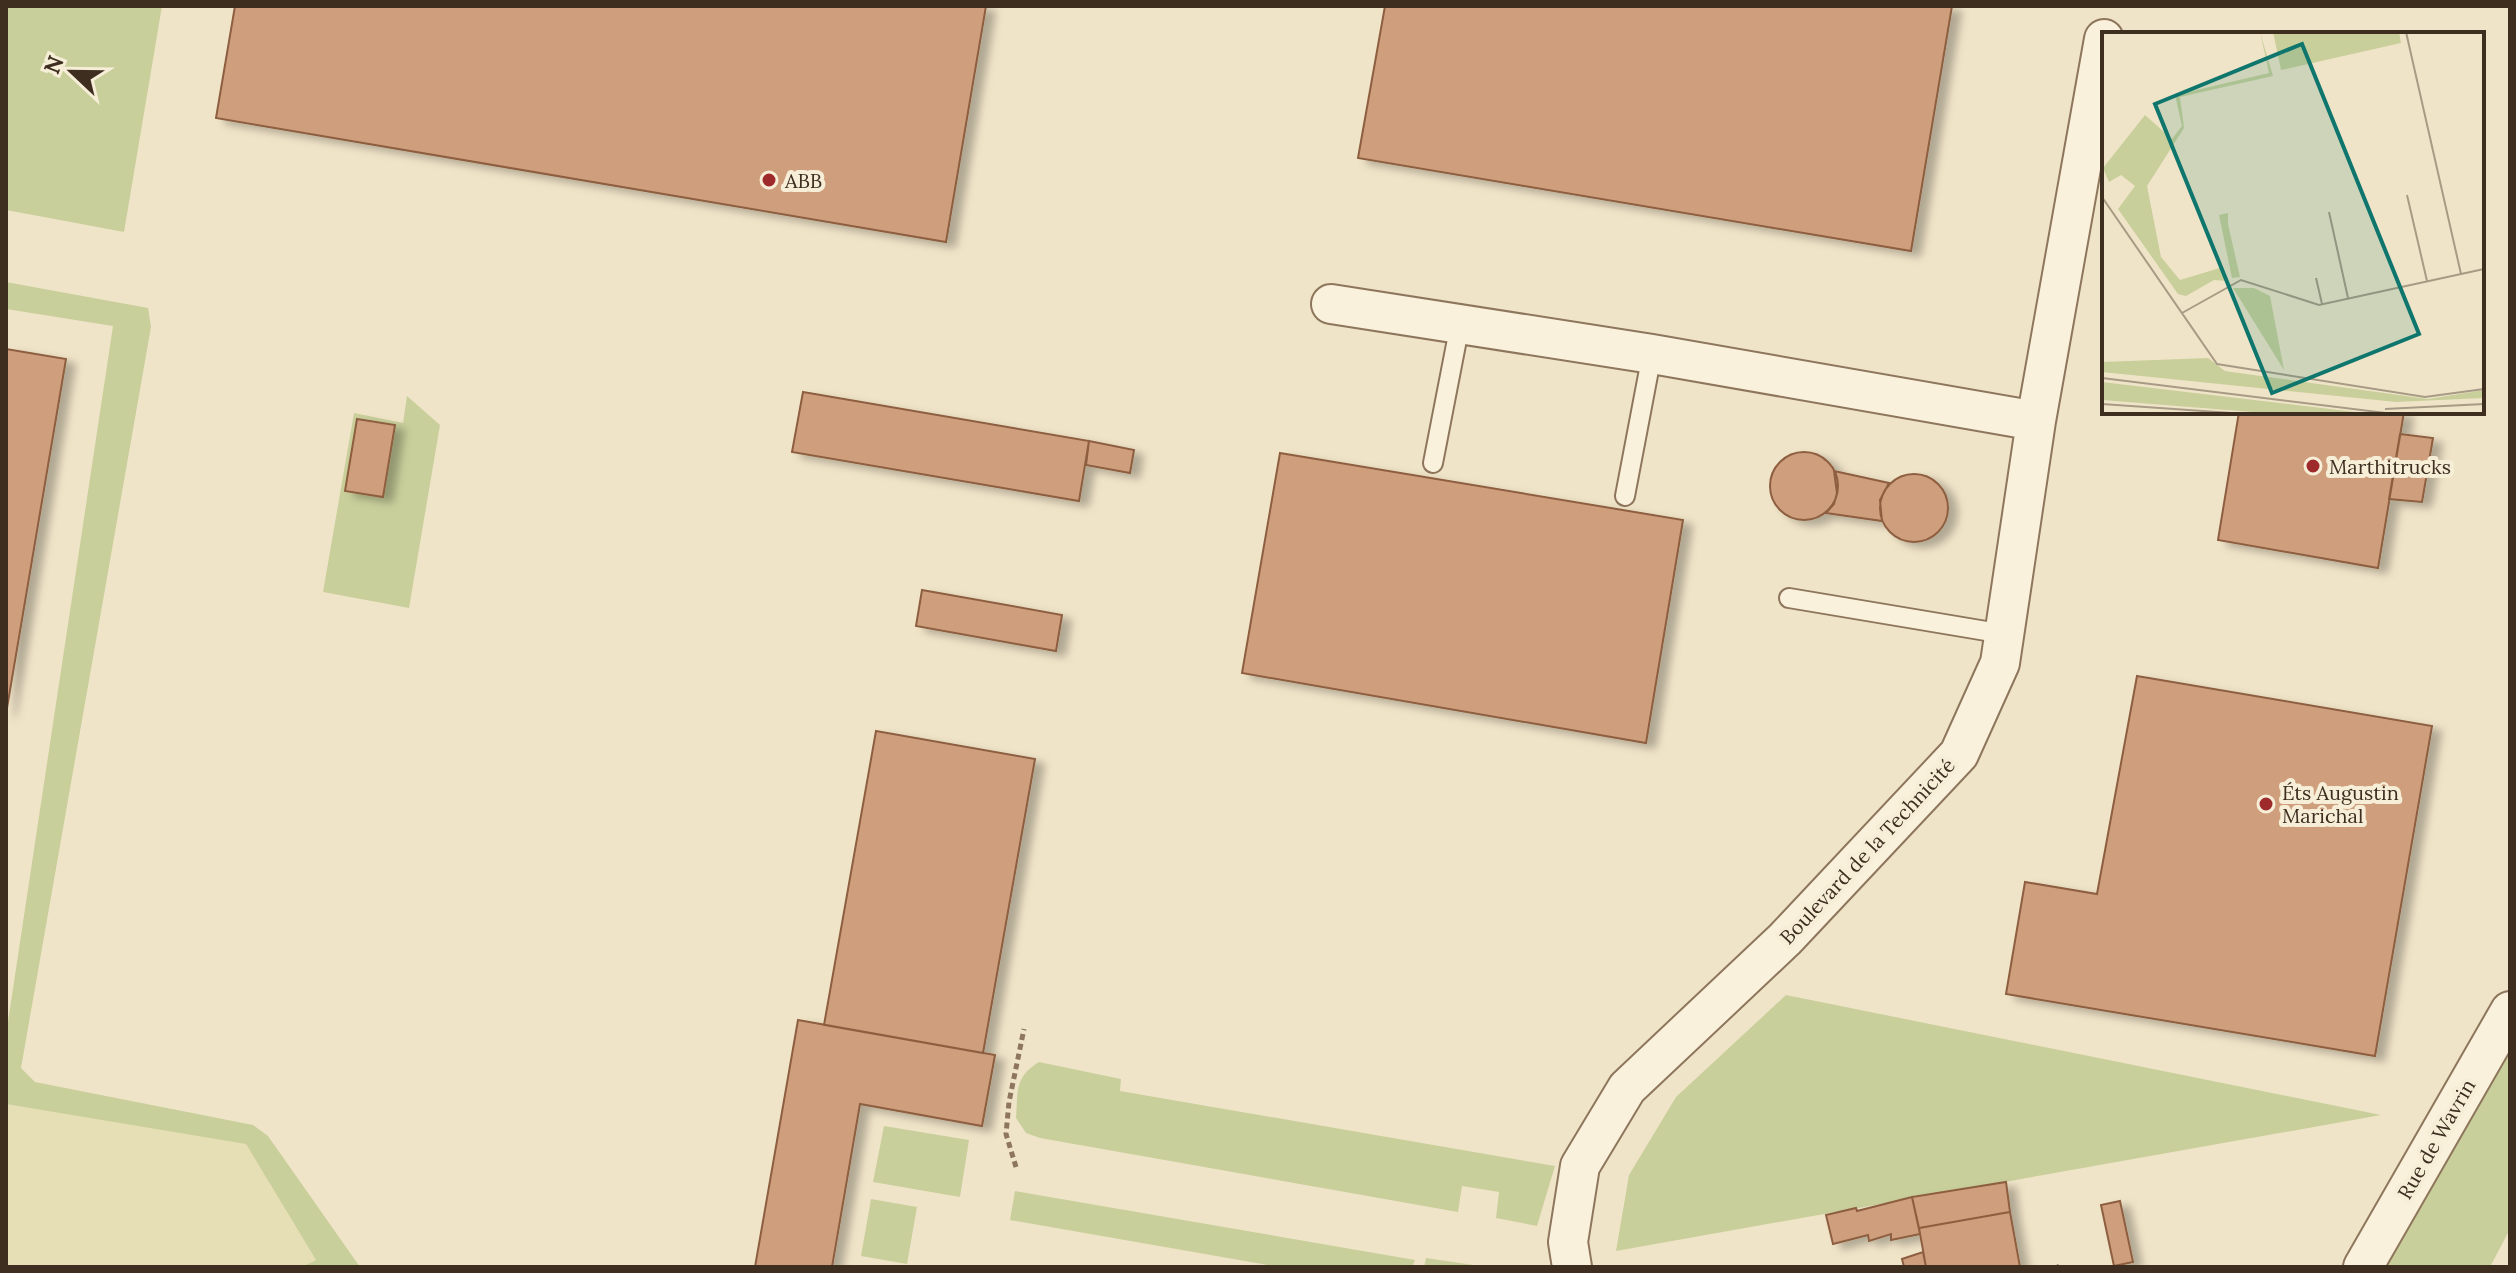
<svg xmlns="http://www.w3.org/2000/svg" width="2516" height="1273" viewBox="0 0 2516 1273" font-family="Lora,serif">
<defs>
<filter id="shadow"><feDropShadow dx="9" dy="5" stdDeviation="4" flood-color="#0004"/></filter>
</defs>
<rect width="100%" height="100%" fill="#f0e4c8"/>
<path fill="#e6deb5" d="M 6,1104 L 245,1142 L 316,1260 L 302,1267 L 6,1267 Z"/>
<path fill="#c9cf9b" d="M 6,6 L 162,6 L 124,232 L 6,210 Z
M 6,282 L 148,308 L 151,327 L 21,1068 L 35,1082 L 253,1125 L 268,1136 L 360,1267 L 302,1267 L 316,1260 L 246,1144 L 6,1104 L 6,1035 L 113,326 L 6,309 Z
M 407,396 L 440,425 L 409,608 L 323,592 L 354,413 L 403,423 Z
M 1786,995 L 2381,1115 L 1616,1251 L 1629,1175 L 1676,1097 Z
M 2510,1043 L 2510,1229 L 2490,1267 L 2382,1267 Z
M 1039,1062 L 1121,1079 L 1120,1091 L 1555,1166 L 1537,1226 L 1496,1218 L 1499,1192 L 1462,1186 L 1458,1212 L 1040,1138 L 1026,1133 L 1016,1118 C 1018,1092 1014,1077 1039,1062 Z
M 884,1126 L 969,1140 L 960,1197 L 873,1182 Z
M 1015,1191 L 1415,1260 L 1412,1267 L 1279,1267 L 1010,1220 Z
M 871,1199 L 917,1207 L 907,1264 L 861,1256 Z
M 1426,1258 L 1487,1267 L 1424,1267 Z"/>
<path fill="#cf9f7d" stroke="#8d5f41" stroke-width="2" filter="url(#shadow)" d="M 235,6 L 986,6 L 946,242 L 216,118 Z
M 1385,6 L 1952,6 L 1911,251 L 1358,158 Z
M 6,349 L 66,359 L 6,714 Z
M 803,392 L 1089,441 L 1079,501 L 792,452 Z
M 2239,412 L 2404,412 L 2378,568 L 2218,540 Z
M 357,419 L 395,425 L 383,497 L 345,491 Z
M 2400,434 L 2433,438 L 2422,502 L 2389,499 Z
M 1089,441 L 1134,450 L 1130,473 L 1086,465 Z
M1770 486a34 34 0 1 1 68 0a34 34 0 1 1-68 0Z
M 1280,453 L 1683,520 L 1646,743 L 1242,673 Z
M 1834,471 L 1889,483 L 1880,500 L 1882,521 L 1826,513 L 1834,504 L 1837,493 Z
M1880 508a34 34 0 1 1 68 0a34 34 0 1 1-68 0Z
M 922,590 L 1062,615 L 1056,651 L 916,626 Z
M 2137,676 L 2432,726 L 2375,1056 L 2006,994 L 2025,882 L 2097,894 Z
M 876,731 L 1035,759 L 983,1053 L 824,1025 Z
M 798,1020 L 995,1055 L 982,1126 L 860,1104 L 832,1267 L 755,1267 Z
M 2006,1182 L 2010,1212 L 1919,1228 L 1912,1197 Z
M 1912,1197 L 1920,1234 L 1891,1240 L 1891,1234 L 1869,1241 L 1868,1235 L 1833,1244 L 1826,1215 L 1856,1208 L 1857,1211 Z
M 2120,1201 L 2133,1262 L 2114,1266 L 2101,1205 Z
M 2010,1212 L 2020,1267 L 1926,1267 L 1919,1228 Z
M 1923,1252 L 1926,1267 L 1904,1267 L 1902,1259 Z"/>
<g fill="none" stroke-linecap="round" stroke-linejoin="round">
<g stroke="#8d765c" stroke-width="22">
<path id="service" d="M 1433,463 L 1460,324
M 1625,496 L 1652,354
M 1789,598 L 2004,634"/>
</g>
<g stroke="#8d765c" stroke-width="42">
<path id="minor" d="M 1331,304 L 1652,354 L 2036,421
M 1572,1267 L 1568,1242 L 1580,1166 L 1627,1088 L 1785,939 L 1959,754 L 2000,663 L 2036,421 L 2104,39
M 2363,1267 L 2510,1011"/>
</g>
<path stroke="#8d765c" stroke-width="5" stroke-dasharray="6 4" stroke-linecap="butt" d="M 1016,1167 L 1006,1134 L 1009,1102 L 1024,1029
M 2056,1265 L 2057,1267"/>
<use href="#service" stroke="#faf1dc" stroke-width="18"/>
<use href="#minor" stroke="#faf1dc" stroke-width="38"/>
</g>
<g fill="#9e2a2b" stroke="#f7eed8" stroke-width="3">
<circle cx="769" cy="180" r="8"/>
<circle cx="2313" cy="466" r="8"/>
<circle cx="2266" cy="804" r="8"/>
</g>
<g text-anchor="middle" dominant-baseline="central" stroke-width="8" stroke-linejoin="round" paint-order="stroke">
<g font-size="20" fill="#3d2e20" stroke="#f7eed8" text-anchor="start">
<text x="785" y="180">ABB</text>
<text x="2329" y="466">Marthitrucks</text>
<text x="2282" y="792">Éts Augustin<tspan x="2282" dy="23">Marichal</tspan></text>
</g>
<g font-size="20" fill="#3d2e20" stroke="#f7eed8">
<text transform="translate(1867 851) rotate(-47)">Boulevard de la Technicité</text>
<text transform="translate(2436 1139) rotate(-60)">Rue de Wavrin</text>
</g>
</g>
<g transform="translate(2102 32)">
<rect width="382" height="382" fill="#f0e4c8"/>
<path d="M 158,0 L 171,44 L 78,65 L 82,96 L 45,154 L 59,225 L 78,248 L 121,235 L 125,249 L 112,248 L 84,264 L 76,262 L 16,177 L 33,154 L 19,143 L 7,150 L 1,136 L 43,83 L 70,107 L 80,94 L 73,63 L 167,41 ZM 171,0 L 297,0 L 299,11 L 179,38 ZM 126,181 L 126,192 L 138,245 L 130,246 L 117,183 ZM 131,256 L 152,256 L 168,264 L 182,338 ZM 106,326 L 123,339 L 326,367 L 382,358 L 382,366 L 294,370 L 0,340 L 0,330 ZM 0,350 L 270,382 L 175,382 L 0,368 Z" fill="#c9cf9b"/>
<path fill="none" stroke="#a89b85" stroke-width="2" d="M 304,0 L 359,242M 305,163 L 325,249M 0,165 L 115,332 L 323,365 L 382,357M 227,180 L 246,266M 214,246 L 220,272M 80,281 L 139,248 L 217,273 L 382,237M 0,346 L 292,382M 0,372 L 144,382M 283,377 L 382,372"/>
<path fill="#0f766e" fill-opacity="0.15" stroke="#0f766e" stroke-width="4" d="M 200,12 L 317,302 L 170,361 L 53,72 Z"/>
<rect width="382" height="382" fill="none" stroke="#3d2e20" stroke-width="4"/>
</g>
<rect width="2516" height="1273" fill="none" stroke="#3d2e20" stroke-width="16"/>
<g transform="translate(72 72) rotate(292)" stroke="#f7eed8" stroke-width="6" paint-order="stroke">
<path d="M0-6L14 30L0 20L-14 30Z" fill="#3d2e20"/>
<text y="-12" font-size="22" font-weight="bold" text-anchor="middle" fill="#3d2e20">N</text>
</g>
</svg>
